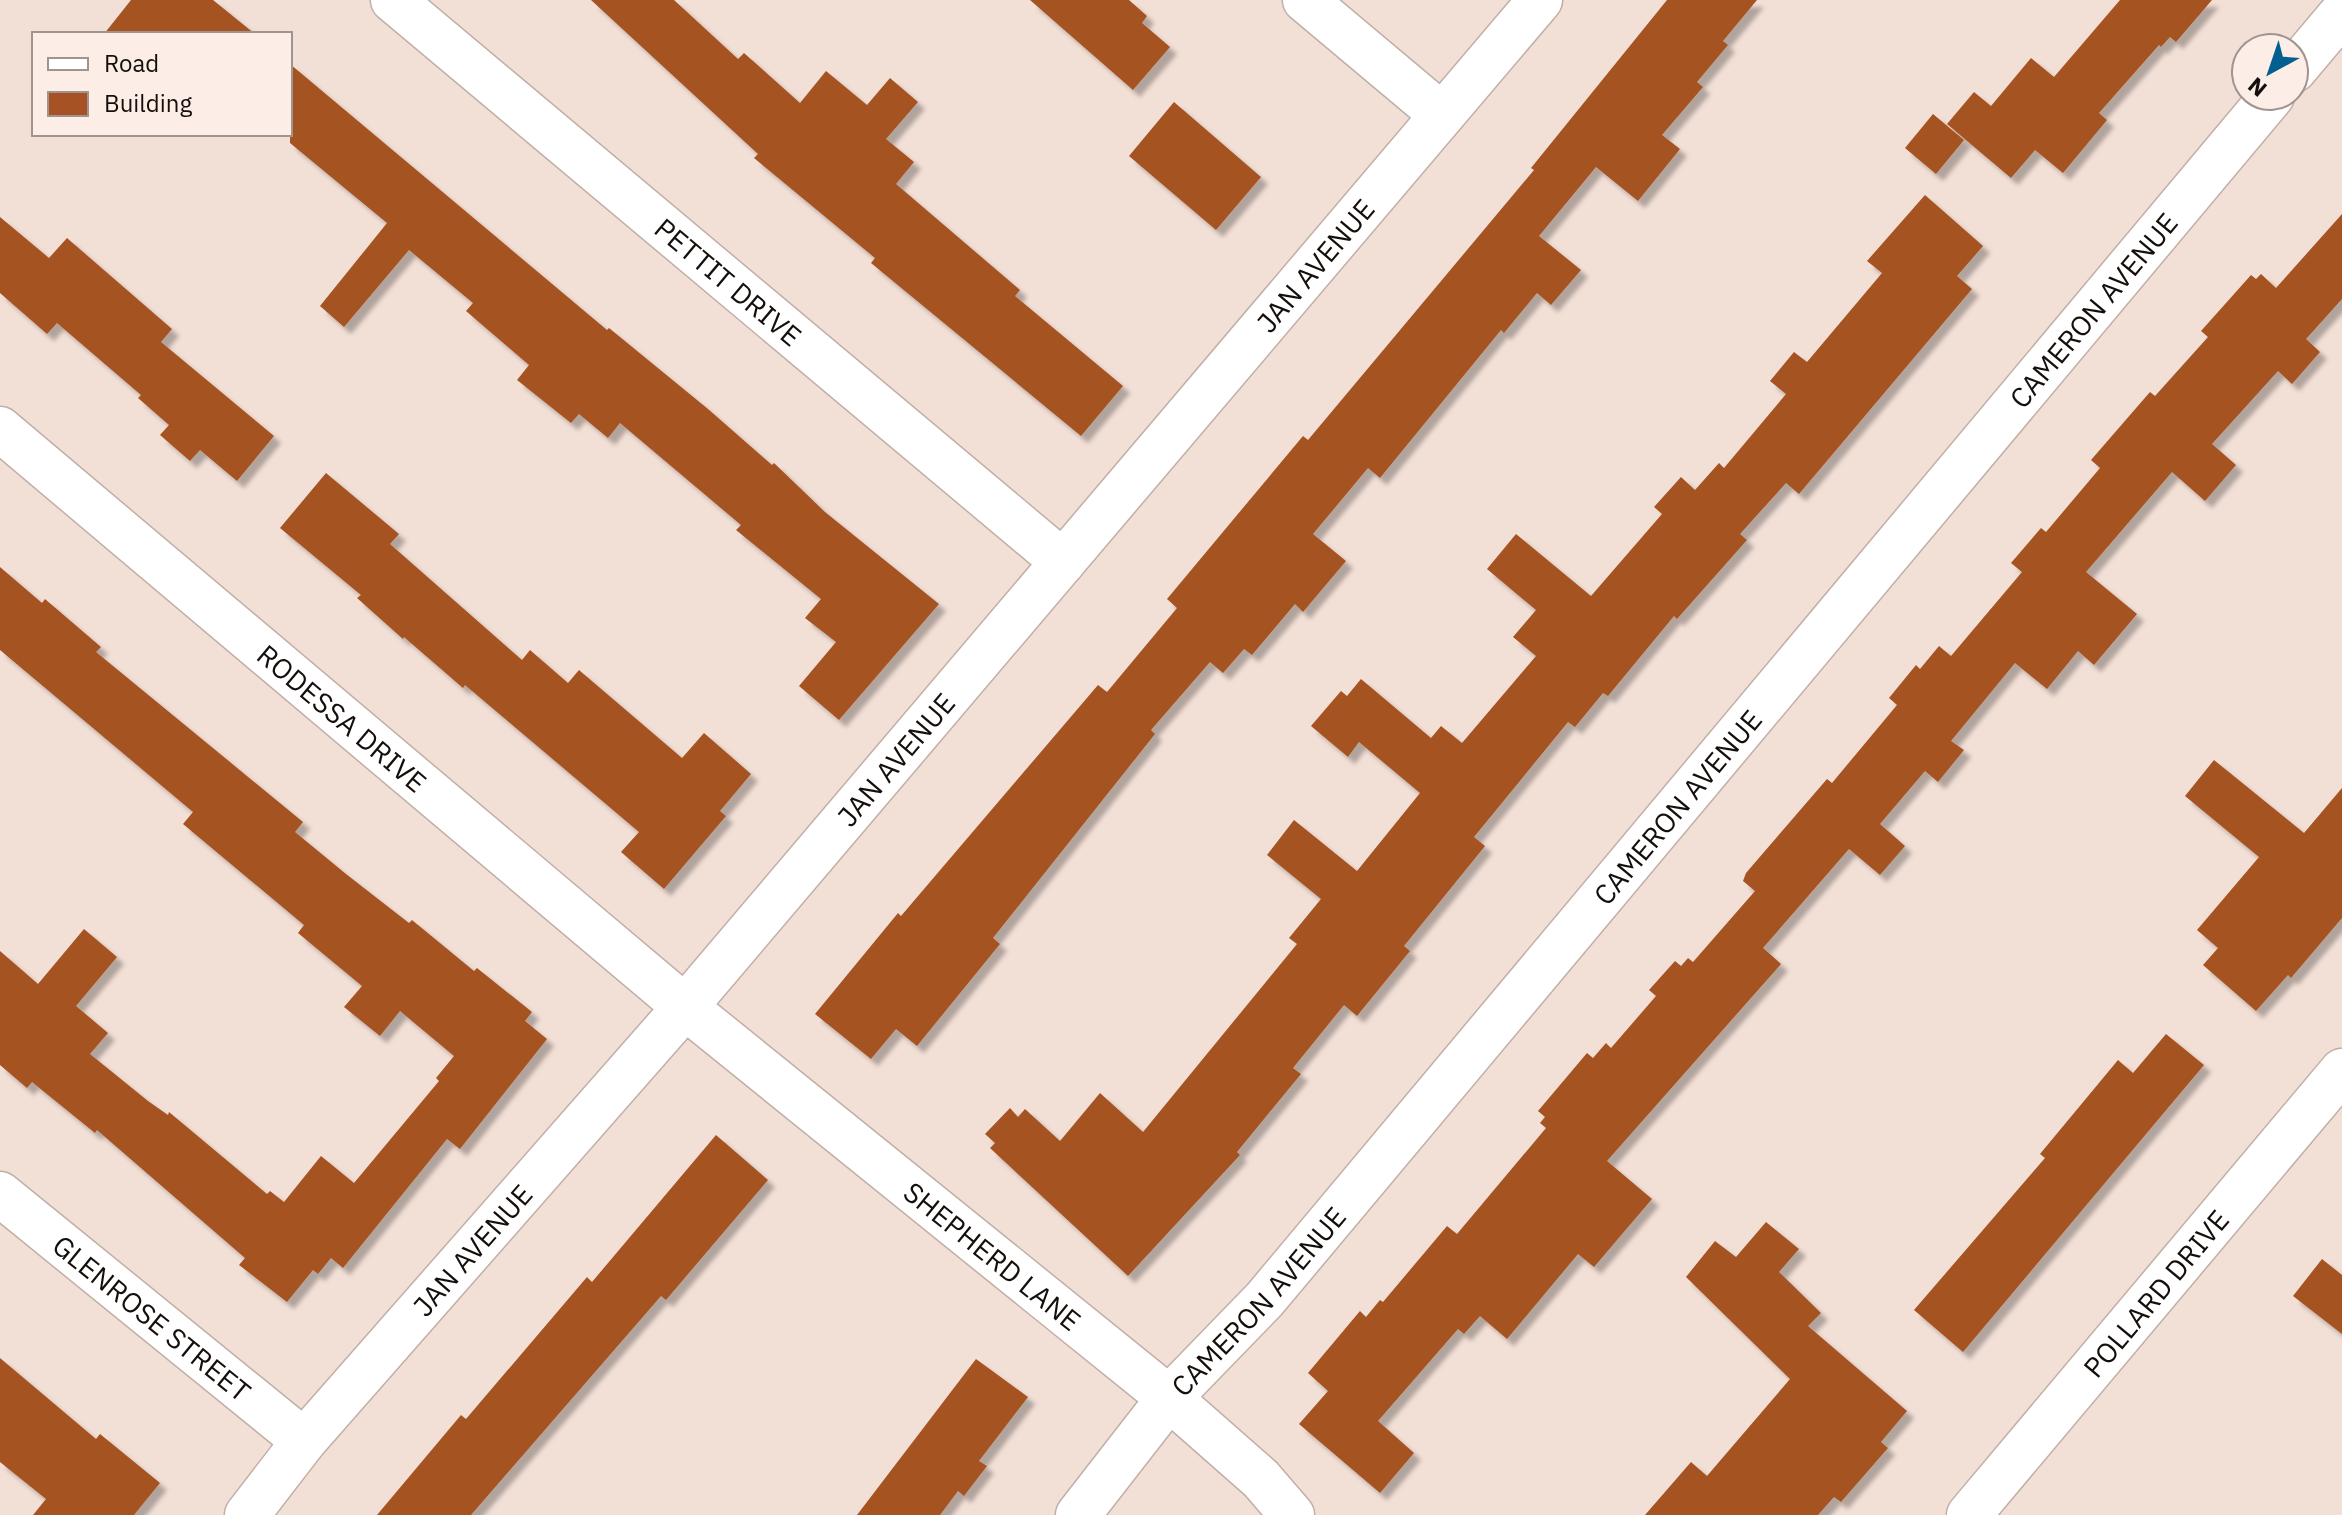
<svg xmlns="http://www.w3.org/2000/svg" width="2342" height="1515" viewBox="0 0 2342 1515" font-family="'IBM Plex Sans',sans-serif">
<defs>
<filter id="shadow"><feDropShadow dx="7" dy="7" stdDeviation="2" flood-color="#0004"/></filter>
</defs>
<rect width="100%" height="100%" fill="#f2dfd6"/>
<path fill="#a65224" filter="url(#shadow)" d="M 131,0 L 213,0 L 255,34 L 104,34 Z
M 591,0 L 674,0 L 738,59 L 744,53 L 800,103 L 826,71 L 867,105 L 890,78 L 918,102 L 886,139 L 914,162 L 896,184 L 1020,290 L 1015,296 L 1123,386 L 1081,436 L 871,263 L 875,258 L 754,158 L 758,154 Z
M 1030,0 L 1129,0 L 1147,16 L 1142,23 L 1170,47 L 1133,90 Z
M 1667,0 L 1757,0 L 1723,41 L 1728,45 L 1697,82 L 1703,87 L 1662,135 L 1680,149 L 1638,201 L 1596,167 L 1539,236 L 1581,270 L 1551,305 L 1537,293 L 1504,333 L 1501,330 L 1380,478 L 1368,468 L 1313,534 L 1346,561 L 1303,612 L 1295,604 L 1252,655 L 1244,649 L 1223,673 L 1210,662 L 1151,730 L 1155,734 L 993,938 L 1000,944 L 917,1046 L 896,1029 L 871,1059 L 815,1014 L 898,913 L 901,916 L 1098,685 L 1107,692 L 1177,608 L 1167,599 L 1303,436 L 1308,440 L 1534,170 L 1531,168 Z
M 2120,0 L 2212,0 L 2176,42 L 2170,37 L 2161,47 L 2159,45 L 2099,113 L 2107,120 L 2063,173 L 2035,150 L 2011,178 L 1947,124 L 1974,92 L 1991,106 L 2031,58 L 2054,77 Z
M 290,64 L 607,330 L 609,328 L 708,409 L 772,465 L 774,463 L 825,512 L 939,604 L 839,720 L 799,686 L 836,642 L 805,618 L 821,599 L 736,530 L 741,525 L 620,423 L 608,438 L 579,414 L 571,423 L 517,380 L 529,365 L 466,311 L 473,303 L 409,250 L 344,327 L 320,306 L 387,223 L 290,143 Z
M 1174,102 L 1261,177 L 1216,230 L 1129,156 Z
M 1933,114 L 1964,140 L 1936,174 L 1905,148 Z
M 1925,195 L 1983,246 L 1957,276 L 1972,289 L 1799,494 L 1786,483 L 1740,534 L 1747,540 L 1677,619 L 1674,616 L 1608,696 L 1603,693 L 1575,727 L 1568,722 L 1474,837 L 1485,846 L 1404,946 L 1410,951 L 1357,1016 L 1344,1005 L 1293,1068 L 1301,1074 L 1237,1152 L 1240,1155 L 1128,1276 L 990,1148 L 995,1143 L 985,1134 L 1010,1108 L 1018,1117 L 1025,1109 L 1060,1141 L 1100,1093 L 1143,1132 L 1297,944 L 1289,938 L 1321,899 L 1267,855 L 1294,820 L 1357,871 L 1420,793 L 1359,742 L 1348,757 L 1311,726 L 1341,691 L 1347,696 L 1361,679 L 1431,738 L 1441,726 L 1462,743 L 1536,656 L 1513,637 L 1536,610 L 1487,569 L 1516,534 L 1591,596 L 1662,514 L 1654,507 L 1681,477 L 1695,490 L 1719,463 L 1724,468 L 1786,394 L 1770,381 L 1794,352 L 1807,362 L 1882,273 L 1867,261 Z
M 2342,214 L 2342,299 L 2306,339 L 2320,352 L 2292,384 L 2278,371 L 2212,444 L 2236,465 L 2205,501 L 2172,472 L 2086,572 L 2137,614 L 2094,665 L 2078,651 L 2047,689 L 2015,663 L 1951,741 L 1964,750 L 1938,782 L 1925,771 L 1880,824 L 1905,846 L 1880,875 L 1849,849 L 1763,948 L 1781,964 L 1607,1161 L 1652,1199 L 1594,1267 L 1578,1254 L 1507,1339 L 1480,1316 L 1464,1334 L 1458,1329 L 1378,1421 L 1414,1453 L 1380,1493 L 1299,1424 L 1328,1391 L 1308,1373 L 1360,1311 L 1366,1317 L 1380,1300 L 1383,1302 L 1447,1226 L 1457,1234 L 1546,1128 L 1540,1123 L 1545,1117 L 1538,1111 L 1587,1053 L 1593,1058 L 1606,1043 L 1611,1048 L 1656,996 L 1649,990 L 1675,961 L 1681,966 L 1688,958 L 1693,962 L 1755,891 L 1743,881 L 1746,873 L 1827,779 L 1832,783 L 1897,705 L 1889,698 L 1916,665 L 1920,669 L 1939,646 L 1951,656 L 2022,572 L 2011,563 L 2041,528 L 2046,532 L 2100,468 L 2091,460 L 2150,392 L 2155,396 L 2208,337 L 2201,331 L 2251,275 L 2256,279 L 2261,274 L 2276,288 Z
M 0,217 L 49,258 L 67,238 L 172,329 L 161,342 L 274,436 L 237,481 L 200,450 L 190,461 L 160,435 L 169,425 L 138,398 L 141,395 L 57,323 L 47,334 L 0,293 Z
M 326,473 L 399,534 L 390,544 L 522,660 L 530,650 L 568,683 L 579,670 L 682,758 L 704,733 L 751,774 L 720,811 L 726,816 L 664,889 L 621,852 L 639,832 L 465,685 L 463,688 L 404,637 L 403,639 L 357,598 L 361,595 L 280,528 Z
M 0,567 L 42,603 L 45,599 L 101,647 L 96,652 L 303,822 L 295,832 L 346,874 L 409,923 L 412,920 L 474,971 L 477,968 L 532,1012 L 525,1021 L 547,1039 L 460,1149 L 447,1139 L 343,1268 L 331,1258 L 318,1274 L 313,1270 L 287,1302 L 239,1265 L 245,1258 L 97,1130 L 95,1133 L 32,1082 L 27,1088 L 0,1065 L 0,951 L 38,984 L 84,929 L 117,957 L 76,1006 L 108,1033 L 90,1054 L 148,1101 L 168,1115 L 169,1112 L 267,1194 L 270,1191 L 284,1202 L 321,1156 L 354,1183 L 439,1081 L 436,1078 L 454,1056 L 400,1011 L 380,1036 L 344,1007 L 362,986 L 298,933 L 304,925 L 183,824 L 193,812 L 0,650 Z
M 2214,760 L 2304,833 L 2342,788 L 2342,918 L 2291,978 L 2288,975 L 2256,1011 L 2203,965 L 2218,948 L 2197,930 L 2259,857 L 2185,796 Z
M 2166,1034 L 2204,1065 L 1963,1352 L 1914,1310 L 2045,1158 L 2040,1154 L 2118,1060 L 2133,1073 Z
M 716,1135 L 768,1180 L 666,1300 L 661,1296 L 471,1515 L 377,1515 L 461,1415 L 466,1419 L 587,1277 L 592,1282 Z
M 1766,1222 L 1799,1249 L 1779,1272 L 1821,1313 L 1808,1326 L 1907,1411 L 1881,1442 L 1888,1448 L 1841,1502 L 1834,1497 L 1818,1515 L 1645,1515 L 1691,1462 L 1707,1476 L 1790,1379 L 1686,1277 L 1715,1241 L 1736,1257 Z
M 2322,1259 L 2342,1275 L 2342,1334 L 2293,1296 Z
M 0,1358 L 96,1439 L 100,1434 L 160,1483 L 134,1515 L 33,1515 L 46,1499 L 0,1462 Z
M 976,1359 L 1028,1397 L 979,1461 L 987,1466 L 964,1496 L 958,1491 L 940,1515 L 857,1515 Z"/>
<g fill="none" stroke-linecap="round" stroke-linejoin="round">
<g stroke="#c1afa7" stroke-width="47">
<g id="minor">
<path id="s1" d="M 393,0 L 1063,562"/>
<path d="M 1305,0 L 1442,115"/>
<path d="M 2294,70 L 2342,13"/>
<path id="s2" d="M 0,429 L 685,1007 L 1169,1398 L 1261,1479 L 1292,1515"/>
<path id="s3" d="M 0,1194 L 304,1441"/>
<path id="s4" d="M 247,1515 L 304,1441 L 685,1007 L 1540,0"/>
<path id="s5" d="M 1078,1515 L 1169,1398 L 1265,1299 L 2272,96"/>
<path id="s6" d="M 1969,1515 L 2342,1071"/>
</g>
</g>
<use href="#minor" stroke="#fff" stroke-width="44"/>
</g>
<g text-anchor="middle" dominant-baseline="central" stroke-width="8" stroke-linejoin="round" paint-order="stroke">
<g font-size="28" fill="#150f0c" stroke="#fcede6">
<text stroke="none"><textPath href="#s4" startOffset="1644">JAN AVENUE</textPath></text>
<text stroke="none"><textPath href="#s1" startOffset="438">PETTIT DRIVE</textPath></text>
<text stroke="none"><textPath href="#s5" startOffset="1576">CAMERON AVENUE</textPath></text>
<text stroke="none"><textPath href="#s2" startOffset="448">RODESSA DRIVE</textPath></text>
<text stroke="none"><textPath href="#s4" startOffset="996">JAN AVENUE</textPath></text>
<text stroke="none"><textPath href="#s5" startOffset="928">CAMERON AVENUE</textPath></text>
<text stroke="none"><textPath href="#s4" startOffset="348">JAN AVENUE</textPath></text>
<text stroke="none"><textPath href="#s2" startOffset="1292">SHEPHERD LANE</textPath></text>
<text stroke="none"><textPath href="#s6" startOffset="290">POLLARD DRIVE</textPath></text>
<text stroke="none"><textPath href="#s5" startOffset="280">CAMERON AVENUE</textPath></text>
<text stroke="none"><textPath href="#s3" startOffset="196">GLENROSE STREET</textPath></text>
</g>
</g>
<rect x="32" y="32" width="260" height="104" fill="#fcede6" stroke="#a0948f" stroke-width="2"/>
<rect x="48" y="58" width="40" height="12" fill="#ffffff" stroke="#a0948f" stroke-width="2"/>
<text x="104" y="72" font-size="24" fill="#150f0c">Road</text>
<rect x="48" y="92" width="40" height="24" fill="#a65224" stroke="#a0948f" stroke-width="2"/>
<text x="104" y="112" font-size="24" fill="#150f0c">Building</text>
<g transform="translate(2270 72) rotate(220)"><circle r="38" fill="#fcede6" stroke="#a0948f" stroke-width="2"/>
<path d="M0-6L14 30L0 20L-14 30Z" fill="#035f90"/>
<text y="-12" font-size="22" font-weight="bold" text-anchor="middle" fill="#150f0c">N</text>
</g>
</svg>
